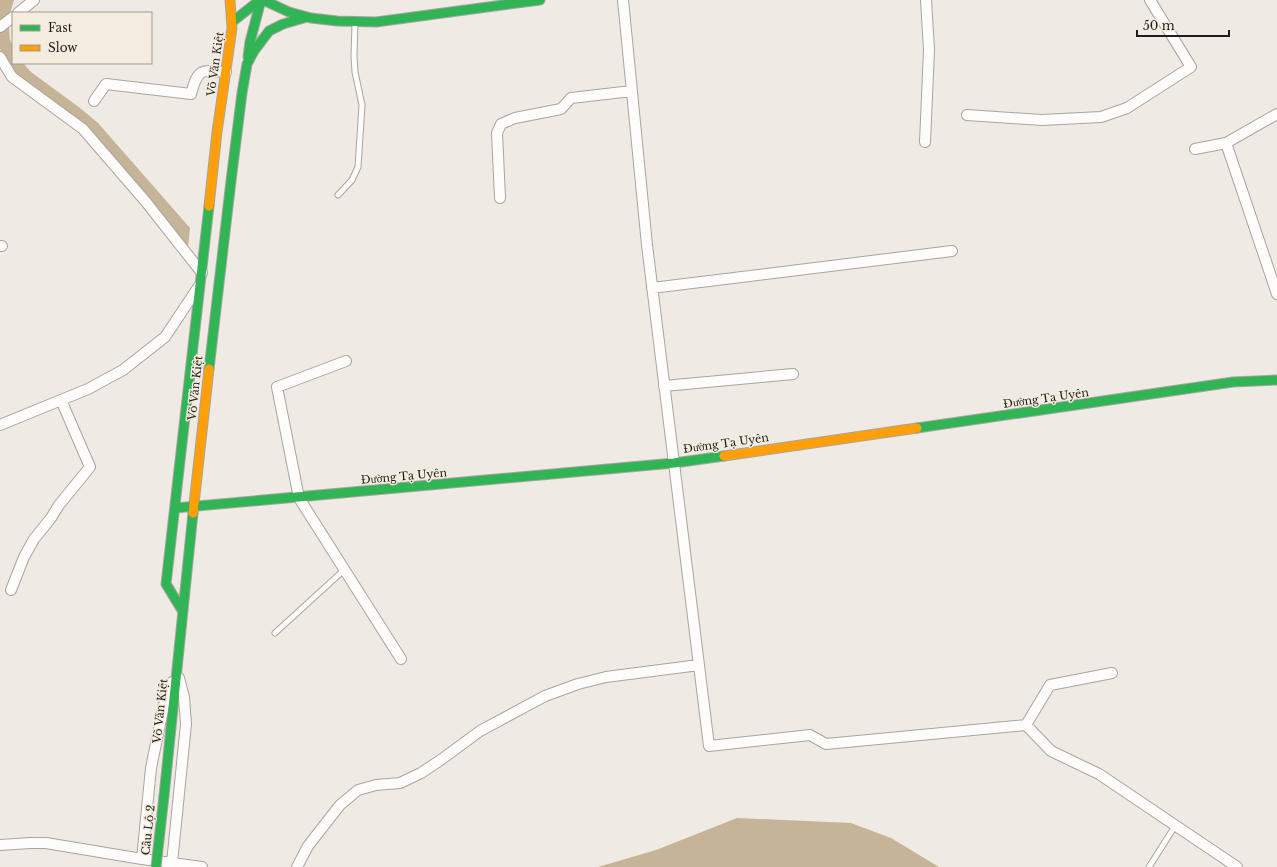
<svg xmlns="http://www.w3.org/2000/svg" width="1277" height="867" viewBox="0 0 1277 867" font-family="'Libre Baskerville',serif">
<rect width="100%" height="100%" fill="#efebe4"/>
<path fill="#c5b497" d="M 0,0 L 14,0 L 11,10 L 9,28 L 10,40 L 13,47 L 13,63 L 23,63 L 31,72 L 80,108 L 98,123 L 190,228 L 188,248 L 139,186 L 114,158 L 17,75 L 5,62 L 0,49 Z
M 737,818 L 851,823 L 891,838 L 939,867 L 598,867 L 656,850 Z"/>
<g fill="none" stroke-linecap="round" stroke-linejoin="round">
<g stroke="#a8a59f" stroke-width="7">
<path id="lane" d="M 338,195 L 352,180 L 358,167 L 362,105 L 355,72 L 354,56 L 355,23
M 275,633 L 344,570
M 1149,867 L 1175,826"/>
</g>
<g stroke="#a8a59f" stroke-width="12">
<path id="street" d="M 623,0 L 647,245 L 709,746 L 810,735 L 826,744 L 1026,725 L 1051,751 L 1099,774 L 1237,867
M 18,13 L 34,0
M 0,27 L 13,17
M 0,57 L 12,77 L 83,129 L 146,202 L 202,273
M 94,101 L 106,84 L 191,94 C 198,68 201,70 226,72
M 1277,114 L 1226,143 L 1277,294
M 967,115 L 1042,120 L 1101,117 L 1127,108 L 1191,67 L 1150,0
M 925,142 L 929,50 L 926,0
M 1195,149 L 1226,143
M 500,198 L 497,133 L 501,124 L 515,118 L 561,109 L 571,98 L 632,91
M 0,246 L 2,246
M 652,288 L 952,251
M 346,361 L 277,387 L 299,498 L 401,659
M 664,386 L 793,374
M 0,425 L 88,389 L 123,370 L 165,337 L 199,286
M 11,590 L 24,557 L 34,539 L 51,518 L 59,505 L 90,467 L 61,400
M 1026,725 L 1050,685 L 1112,673
M 0,845 L 30,843 L 46,843 L 142,859 L 202,867
M 142,859 L 151,768 L 165,700 L 172,682
M 172,863 L 186,724 L 184,697 L 179,678
M 297,867 L 308,846 L 340,805 L 358,790 L 376,785 L 400,783 L 421,773 L 442,759 L 480,731 L 545,696 L 578,684 L 606,677 L 699,665"/>
</g>
<g stroke="#a8a59f" stroke-width="11">
<path id="fast" d="M 263,0 L 289,12 L 311,18 L 337,21 L 376,22 L 540,0
M 232,22 L 260,0
M 248,57 L 250,42 L 261,0
M 209,369 L 231,181 L 242,93 L 247,64 L 254,51 L 269,31 L 283,24 L 307,17
M 917,428 L 1233,382 L 1277,380
M 175,508 L 674,463 L 724,456
M 182,610 L 166,584 L 209,206
M 164,796 L 193,513"/>
</g>
<g stroke="#a8a59f" stroke-width="11">
<path id="slow" d="M 209,206 L 217,132 L 232,28 L 230,0
M 724,456 L 917,428
M 193,513 L 209,369"/>
</g>
<use href="#lane" stroke="#fdfcfb" stroke-width="5"/>
<use href="#street" stroke="#fdfcfb" stroke-width="10"/>
<use href="#fast" stroke="#30b455" stroke-width="9"/>
<use href="#slow" stroke="#ff9f0a" stroke-width="9"/>
<g stroke="#a8a59f" stroke-width="11" stroke-linecap="butt">
<path id="fast-bridge" d="M 156,867 L 164,796"/>
</g>
<use href="#fast-bridge" stroke="#30b455" stroke-width="9"/>
</g>
<g text-anchor="middle" dominant-baseline="central" stroke-width="3" stroke-linejoin="round" paint-order="stroke">
<g font-size="11" fill="#211e1a" stroke="#f4ecdf">
<text transform="translate(215 64) rotate(-82)">Võ Văn Kiệt</text>
<text transform="translate(195 388) rotate(-84)">Võ Văn Kiệt</text>
<text transform="translate(1046 398) rotate(-8)">Đường Tạ Uyên</text>
<text transform="translate(726 443) rotate(-8)">Đường Tạ Uyên</text>
<text transform="translate(404 476) rotate(-5)">Đường Tạ Uyên</text>
<text transform="translate(160 711) rotate(-84)">Võ Văn Kiệt</text>
<text transform="translate(148 830) rotate(-84)">Cầu Lộ 2</text>
</g>
</g>
<rect x="12" y="12" width="140" height="52" fill="#f4ecdf" stroke="#a09a90"/>
<rect x="20" y="25" width="20" height="6" fill="#30b455" stroke="#a09a90"/>
<text x="48" y="32" font-size="12" fill="#211e1a">Fast</text>
<rect x="20" y="45" width="20" height="6" fill="#ff9f0a" stroke="#a09a90"/>
<text x="48" y="52" font-size="12" fill="#211e1a">Slow</text>
<path d="M1137 30v6h92v-6" fill="none" stroke="#211e1a" stroke-width="2"/>
<text x="1143" y="30" font-size="12" fill="#211e1a" stroke="#f4ecdf" stroke-width="3" paint-order="stroke">50 m</text>
</svg>
